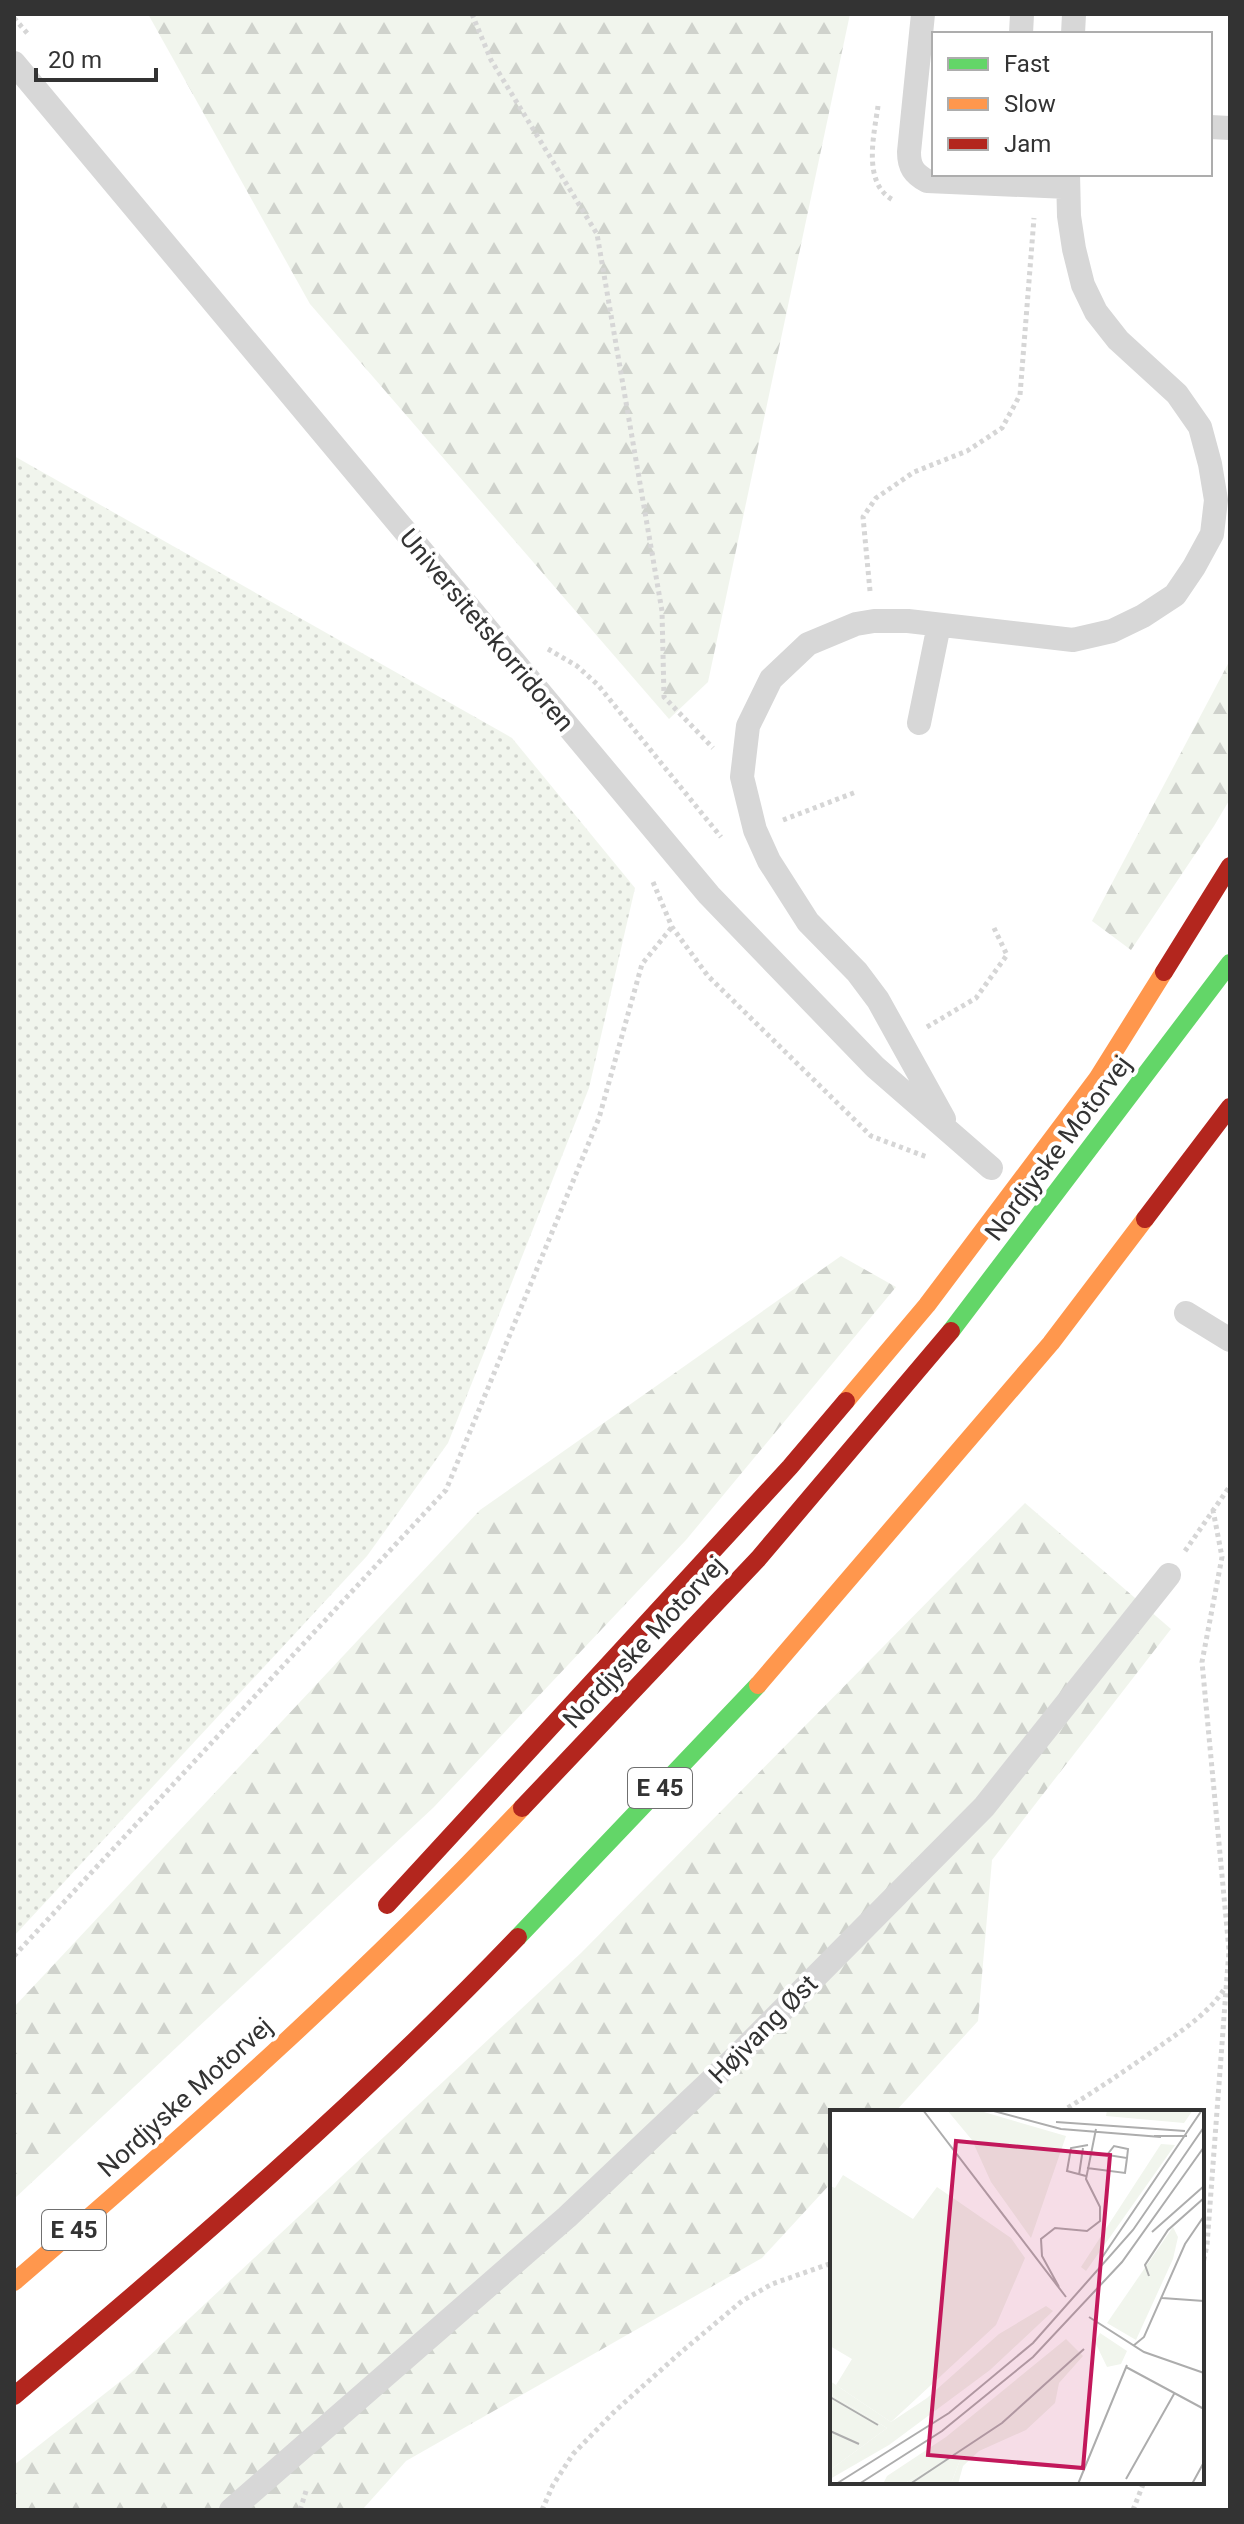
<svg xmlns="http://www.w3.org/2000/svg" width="1244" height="2524" viewBox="0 0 1244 2524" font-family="Roboto,sans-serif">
<defs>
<pattern id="green-dots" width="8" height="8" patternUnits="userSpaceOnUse" patternTransform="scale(2)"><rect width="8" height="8" fill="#f1f5ed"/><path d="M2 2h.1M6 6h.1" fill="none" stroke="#cfd2cc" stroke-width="1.8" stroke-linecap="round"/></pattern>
<pattern id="forest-firs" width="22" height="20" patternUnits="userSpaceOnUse" patternTransform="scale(2)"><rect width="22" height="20" fill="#f1f5ed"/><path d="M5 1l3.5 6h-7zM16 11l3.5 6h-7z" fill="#cfd2cc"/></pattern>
</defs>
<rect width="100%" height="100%" fill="#fff"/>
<path fill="url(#green-dots)" d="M 14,456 L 512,738 L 635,888 L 589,1088 L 448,1443 L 367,1556 L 14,1936 Z"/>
<path fill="url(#forest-firs)" d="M 148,14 L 850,14 L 708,682 L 669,719 L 310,304 Z
M 1230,660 L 1230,799 L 1214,826 L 1131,950 L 1092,921 Z
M 841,1256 L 896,1287 L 686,1540 L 434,1807 L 14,2199 L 14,2007 L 480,1510 Z
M 1025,1503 L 1171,1629 L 992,1860 L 978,2021 L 895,2112 L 832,2112 L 832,2182 L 762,2258 L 406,2461 L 362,2510 L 14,2510 L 14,2465 L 131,2373 L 581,1953 Z"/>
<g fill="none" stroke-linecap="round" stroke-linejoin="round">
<path stroke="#d6d6d6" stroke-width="5" stroke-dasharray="4 4" stroke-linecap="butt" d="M 472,14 L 491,60 L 597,234 L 662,611 L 664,697 L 713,748
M 14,18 L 28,34
M 878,106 C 874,135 862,183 893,200
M 870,591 L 863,517 L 876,498 L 914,472 L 967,451 L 1002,428 L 1020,395 L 1034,218
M 548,649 L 577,666 L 598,685 L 721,837
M 783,820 L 856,792
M 653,882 L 672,927 L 708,976 L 871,1136 L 927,1157
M 927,1027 L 976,998 L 1007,955 L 994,928
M 1185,1551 L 1230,1486
M 14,1956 L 446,1490 L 599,1118 L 642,964 L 672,927
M 1061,2112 C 1095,2091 1128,2069 1160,2046 C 1184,2029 1209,2013 1225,1988
M 1202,2268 L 1207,2245 L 1229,1950 L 1202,1662 L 1222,1557 L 1213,1510
M 300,2510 L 307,2488
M 542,2510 L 553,2485 L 573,2454 L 615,2411 L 680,2353 L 742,2301 L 772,2284 L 832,2263
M 1133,2510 L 1144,2482"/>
<path stroke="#d7d7d7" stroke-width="24" d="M 923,14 L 909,152 C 909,167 914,174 927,181 L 1068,187
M 1021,34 L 1022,14
M 1073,34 L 1074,14
M 14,63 L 709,895 L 875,1067 L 991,1168
M 1210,127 L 1230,128
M 919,723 L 939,625
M 944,1119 L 878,1000 L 857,972 L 808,922 L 769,861 L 755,830 L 742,777 L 748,726 L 771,679 L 808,644 L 856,624 L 874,621 L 908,621 L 1073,640 L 1112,631 L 1143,616 L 1175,595 L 1194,567 L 1212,534 L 1216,500 L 1210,464 L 1200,427 L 1177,394 L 1118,340 L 1096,312 L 1083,285 L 1074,249 L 1069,216 L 1068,174
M 1186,1313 L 1230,1340
M 231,2510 L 567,2217 L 734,2059 L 984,1807 L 1169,1575"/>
<path stroke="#63d668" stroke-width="18" d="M 951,1331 L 1230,963
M 518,1937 L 758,1685"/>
<path stroke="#ff974d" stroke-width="18" d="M 846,1401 L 927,1305 L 1097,1079 L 1164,972
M 758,1685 L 1051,1343 L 1145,1219
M 14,2282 C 190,2131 363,1977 522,1808"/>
<path stroke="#b3261e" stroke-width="18" d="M 1164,972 L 1230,866
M 1145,1219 L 1230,1107
M 522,1808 L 758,1559 L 951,1331
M 387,1905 L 790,1467 L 846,1401
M 14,2396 C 188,2250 361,2101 518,1937"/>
</g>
<g text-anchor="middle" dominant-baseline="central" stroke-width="8" stroke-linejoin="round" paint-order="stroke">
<g fill="#fff" stroke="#707070" stroke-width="2">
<rect x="628" y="1768" width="64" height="40" rx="6"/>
<rect x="42" y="2210" width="64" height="40" rx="6"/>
</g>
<g font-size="24" font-weight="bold" fill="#333">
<text x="660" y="1788">E 45</text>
<text x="74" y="2230">E 45</text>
</g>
<g font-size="26" fill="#333" stroke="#fff">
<text transform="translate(487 630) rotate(50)">Universitetskorridoren</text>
<text transform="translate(1058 1148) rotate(-53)">Nordjyske Motorvej</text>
<text transform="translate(644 1642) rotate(-47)">Nordjyske Motorvej</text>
<text transform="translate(763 2029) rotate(-45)">Højvang Øst</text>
<text transform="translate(185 2097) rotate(-42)">Nordjyske Motorvej</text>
</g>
</g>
<g transform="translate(830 2110)">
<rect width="374" height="374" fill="#fff"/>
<path d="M 13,65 L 83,109 L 107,77 L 181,128 L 195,148 L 166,215 L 61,312 L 6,275 L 22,249 L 0,236 L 0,76 L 5,78 ZM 0,284 L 57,318 L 0,360 ZM 126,345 L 130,350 L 121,374 L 73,374 Z" fill="#f1f5ed"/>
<path d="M 117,0 L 147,0 L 236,26 L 201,128 L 161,72 L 142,30 ZM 277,0 L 363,0 L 354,13 L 276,6 ZM 331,34 L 345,35 L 256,161 L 251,157 ZM 343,117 L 348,127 L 343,149 L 306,230 L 277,213 ZM 216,196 L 223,201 L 160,260 L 59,335 L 0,369 L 0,360 L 57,318 L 0,284 L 0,271 L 61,312 L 97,288 L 169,224 ZM 270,223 L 297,241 L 291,254 L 277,257 L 265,232 ZM 236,229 L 253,246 L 229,273 L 225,293 L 196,320 L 149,341 L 133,356 L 128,374 L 121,374 L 130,350 L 126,345 L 73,374 L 53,374 L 57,366 L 116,327 Z" fill="#f1f5ed"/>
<path d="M 23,140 L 68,170 L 22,239 L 0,224 L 0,175 Z" fill="#f1f5ed"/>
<path fill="none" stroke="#adadad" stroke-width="2" d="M 93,0 L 236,187M 160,0 L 231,19 L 331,27M 226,12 L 355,21M 324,26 L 357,26M 277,45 L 284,36 L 298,39 L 297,48M 257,58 L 295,63 L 297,48 L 259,42M 249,65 L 253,38M 256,66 L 237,61 L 241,38 L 258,35M 322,122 L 374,76M 271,149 L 372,0M 319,166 L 315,155 L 338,120 L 374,88M 229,177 L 212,146 L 211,129 L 225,118 L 257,121 L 270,111 L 270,97 L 256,69 L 266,19M 332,188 L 374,191M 259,207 L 314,242 L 374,263M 303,236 L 314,227 L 355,134 L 374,106M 296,257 L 374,299M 0,287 L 48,315M 0,321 L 29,334M 296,369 L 344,284M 6,374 L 119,303 L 203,233 L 303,120 L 374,17M 29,374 L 112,321 L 203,247 L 292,152 L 374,37M 80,374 L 172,313 L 254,239M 248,374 L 297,255M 362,374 L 374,352"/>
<path fill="#c2185b" fill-opacity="0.15" stroke="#c2185b" stroke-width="4" d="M 126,31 L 280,45 L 253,358 L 98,345 Z"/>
<rect width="374" height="374" fill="none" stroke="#333" stroke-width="4"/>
</g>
<rect width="1244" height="2524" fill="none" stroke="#333333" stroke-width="32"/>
<rect x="932" y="32" width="280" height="144" fill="#ffffff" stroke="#adadad" stroke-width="2"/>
<rect x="948" y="58" width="40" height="12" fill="#63d668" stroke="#adadad" stroke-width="2"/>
<text x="1004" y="72" font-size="24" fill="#333333">Fast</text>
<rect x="948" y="98" width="40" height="12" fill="#ff974d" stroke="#adadad" stroke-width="2"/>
<text x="1004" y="112" font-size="24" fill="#333333">Slow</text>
<rect x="948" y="138" width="40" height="12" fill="#b3261e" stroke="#adadad" stroke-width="2"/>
<text x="1004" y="152" font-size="24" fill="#333333">Jam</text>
<path d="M36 68v12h120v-12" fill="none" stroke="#333333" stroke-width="4"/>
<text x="48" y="68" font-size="24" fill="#333333" stroke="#ffffff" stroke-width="6" paint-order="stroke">20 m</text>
</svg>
